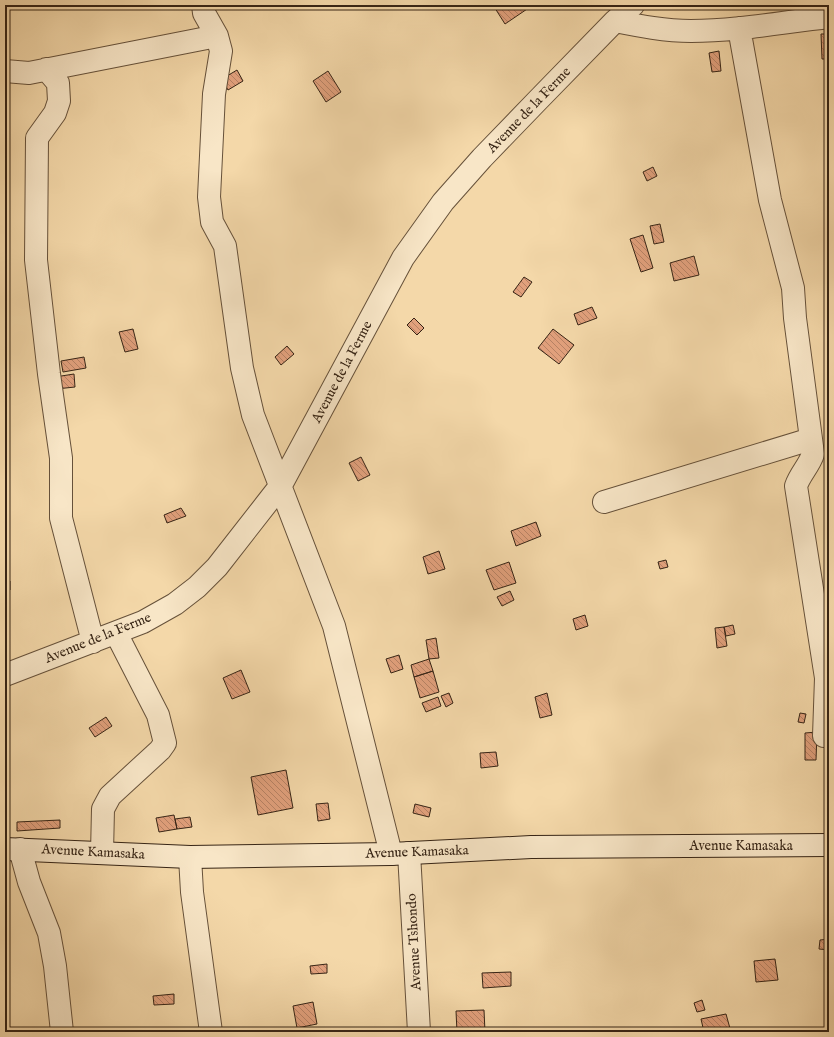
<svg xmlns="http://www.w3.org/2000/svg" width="834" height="1037" viewBox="0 0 834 1037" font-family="'IM FELL English',serif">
<defs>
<pattern id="building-back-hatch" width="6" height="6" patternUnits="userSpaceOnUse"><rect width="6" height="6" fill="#e1a07c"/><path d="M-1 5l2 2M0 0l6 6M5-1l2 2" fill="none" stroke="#b78264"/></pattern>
</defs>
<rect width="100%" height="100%" fill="#f4d8a9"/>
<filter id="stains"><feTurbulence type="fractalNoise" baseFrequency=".005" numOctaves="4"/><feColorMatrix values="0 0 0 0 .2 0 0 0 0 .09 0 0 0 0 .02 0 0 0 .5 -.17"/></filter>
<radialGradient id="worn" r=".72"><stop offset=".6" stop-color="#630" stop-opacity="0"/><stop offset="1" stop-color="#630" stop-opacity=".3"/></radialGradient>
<path fill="url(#building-back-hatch)" stroke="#362415" d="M 124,5 L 143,5 L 143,8 L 124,8 Z
M 493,5 L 533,5 L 505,24 Z
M 821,34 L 829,34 L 829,59 L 822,59 Z
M 719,51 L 721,71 L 712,72 L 709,53 Z
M 237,70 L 243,81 L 228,90 L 222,79 Z
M 328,71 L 341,92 L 326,102 L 313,81 Z
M 653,167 L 657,176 L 647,181 L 643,172 Z
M 660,224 L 664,242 L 654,244 L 650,226 Z
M 643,235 L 653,268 L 641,272 L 630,239 Z
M 694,256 L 699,275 L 674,281 L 670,263 Z
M 524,277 L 532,282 L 521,297 L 513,292 Z
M 592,307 L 597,318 L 578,325 L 574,314 Z
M 414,318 L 424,328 L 417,335 L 407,325 Z
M 133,329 L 138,349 L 125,352 L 119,332 Z
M 553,329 L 574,345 L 559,364 L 538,348 Z
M 287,346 L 294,354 L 281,365 L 275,357 Z
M 84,357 L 86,368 L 63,372 L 61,361 Z
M 74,374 L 75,387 L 56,389 L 55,377 Z
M 361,457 L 370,475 L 358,481 L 349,463 Z
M 181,508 L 186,516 L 167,523 L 164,515 Z
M 536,522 L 541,536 L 516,546 L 511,531 Z
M 439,551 L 445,569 L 428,574 L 423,557 Z
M 666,560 L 668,567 L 660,569 L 658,562 Z
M 509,562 L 516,583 L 494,590 L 486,570 Z
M 5,581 L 10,581 L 10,590 L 5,590 Z
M 510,591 L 514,600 L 502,606 L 497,597 Z
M 585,615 L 588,626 L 576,630 L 573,619 Z
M 733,625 L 735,634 L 726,636 L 724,627 Z
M 724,627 L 727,646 L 717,648 L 715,628 Z
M 436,638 L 439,658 L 429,659 L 426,640 Z
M 399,655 L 403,669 L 391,673 L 386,659 Z
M 429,659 L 433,671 L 414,677 L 411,665 Z
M 241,670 L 250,692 L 232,699 L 223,678 Z
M 433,671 L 439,692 L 420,698 L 414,677 Z
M 449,693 L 453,703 L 446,707 L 441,696 Z
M 547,693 L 552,715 L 540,718 L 535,697 Z
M 438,697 L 441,706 L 426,712 L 422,703 Z
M 800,713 L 806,714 L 804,723 L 798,722 Z
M 106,717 L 112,726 L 95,737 L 89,728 Z
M 817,732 L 816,760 L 805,760 L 805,733 Z
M 496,752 L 498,766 L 481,768 L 480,753 Z
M 286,770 L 293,808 L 258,815 L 251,777 Z
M 328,803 L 330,819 L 318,821 L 316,804 Z
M 415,804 L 431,808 L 429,817 L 413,813 Z
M 174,815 L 177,829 L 159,832 L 156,818 Z
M 190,817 L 192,827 L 177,829 L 175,819 Z
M 60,820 L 60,828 L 17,831 L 17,822 Z
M 5,821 L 7,821 L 7,831 L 5,831 Z
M 829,939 L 829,950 L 819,949 L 820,940 Z
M 775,959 L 778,980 L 756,982 L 754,961 Z
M 327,964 L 327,973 L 311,974 L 310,966 Z
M 511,972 L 511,986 L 483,988 L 482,973 Z
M 174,994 L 174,1004 L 154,1005 L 153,996 Z
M 702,1000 L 705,1010 L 697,1012 L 694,1003 Z
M 313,1002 L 317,1024 L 297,1028 L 293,1006 Z
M 484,1010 L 485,1032 L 457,1032 L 456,1011 Z
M 726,1014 L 731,1032 L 704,1032 L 701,1019 Z"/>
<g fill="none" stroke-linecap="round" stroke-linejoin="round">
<g stroke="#66513a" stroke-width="24">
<path id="street" d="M 203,5 L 204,13 L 217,36 L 221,51 L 214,94 L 209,197 L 212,222 L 225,246 L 242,368 L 253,415 L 334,626 L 391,854
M 615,21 C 640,26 665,31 691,31 C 737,31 783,22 829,17
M 739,28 L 770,200 L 793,288 L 795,318 L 813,454 C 809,466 800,474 796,486 L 826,678 L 824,736
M 46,69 L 58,83 L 59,101 L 55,113 L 37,138 L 36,260 L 49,374 L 61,458 L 61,518 L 93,642
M 5,71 L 29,73 L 217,36
M 604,502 L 811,439
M 5,675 L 143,622 L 175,604 L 197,587 L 217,567 L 281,485 L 403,258 L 443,202 L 482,158 L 538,100 L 615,21 L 633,5
M 20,849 L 29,882 L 49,933 L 55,966 L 62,1032
M 102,853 L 103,809 L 110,796 L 160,750 L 165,743 L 158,715 L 116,633
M 409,853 L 419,1032
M 190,857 L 192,892 L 211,1032"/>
</g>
<g stroke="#362415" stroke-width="24">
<path id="secondary" d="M 5,849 L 190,857 L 391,854 L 531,847 L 829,845"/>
</g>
<use href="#street" stroke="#f8e6c7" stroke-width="22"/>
<use href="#secondary" stroke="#f8e6c7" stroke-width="22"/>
</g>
<g text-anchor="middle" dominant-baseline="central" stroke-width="3" stroke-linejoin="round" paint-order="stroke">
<g font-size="14" fill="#362415" stroke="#f8e6c7">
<text transform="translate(529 110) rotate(-46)">Avenue de la Ferme</text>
<text transform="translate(342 372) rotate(-62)">Avenue de la Ferme</text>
<text transform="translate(98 638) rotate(-22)">Avenue de la Ferme</text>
<text x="741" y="846">Avenue Kamasaka</text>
<text transform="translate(93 852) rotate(3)">Avenue Kamasaka</text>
<text transform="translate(417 852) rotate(-2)">Avenue Kamasaka</text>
<text transform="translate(414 942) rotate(-93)">Avenue Tshondo</text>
</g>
</g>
<rect width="834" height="1037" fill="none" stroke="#f4d8a9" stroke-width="20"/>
<rect x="6" y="6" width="822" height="1025" fill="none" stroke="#362415" stroke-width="2"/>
<rect x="10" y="10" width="814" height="1017" fill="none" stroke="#362415"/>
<rect width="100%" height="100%" filter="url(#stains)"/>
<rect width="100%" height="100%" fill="url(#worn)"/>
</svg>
